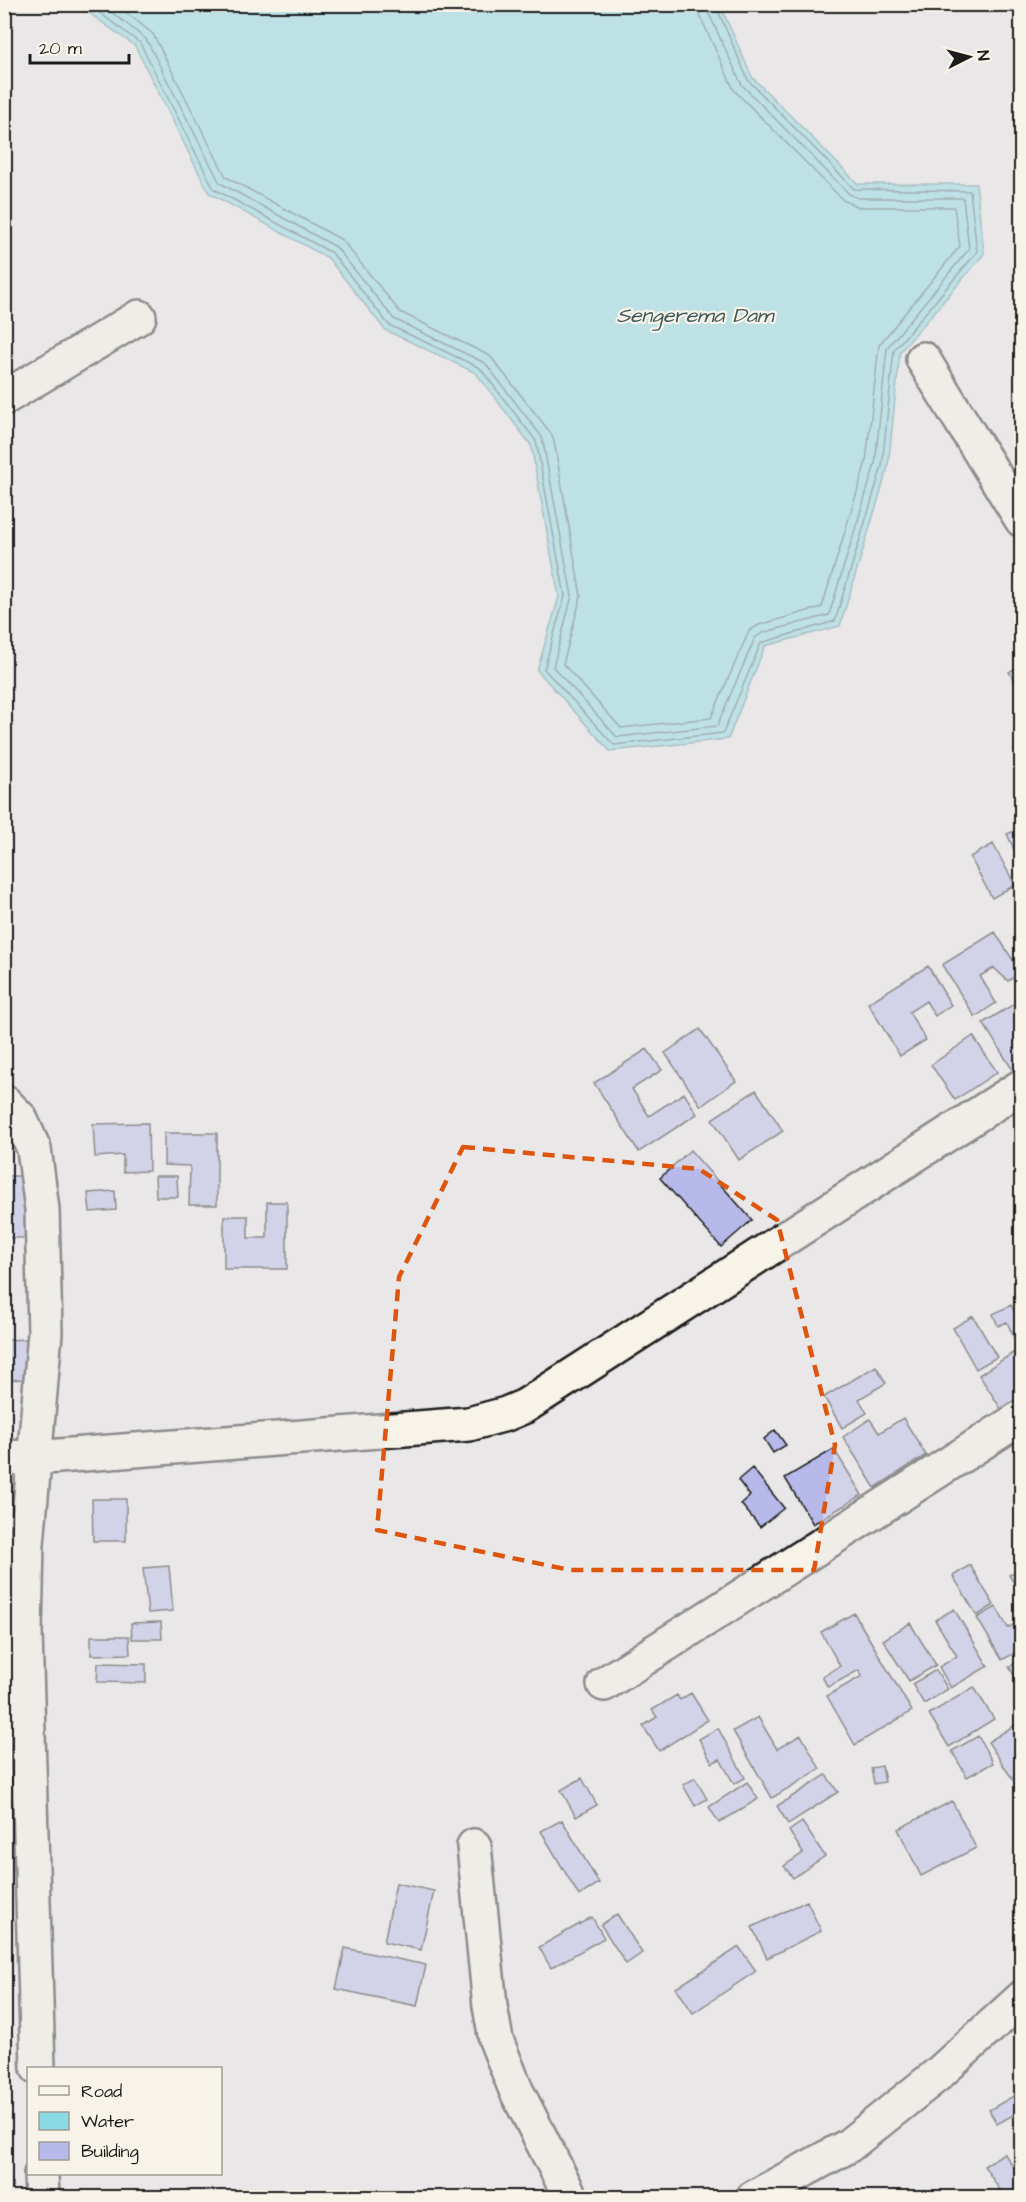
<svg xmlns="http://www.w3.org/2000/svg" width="1026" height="2202" viewBox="0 0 1026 2202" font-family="'Architects Daughter',sans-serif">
<rect width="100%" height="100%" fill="#eae7e8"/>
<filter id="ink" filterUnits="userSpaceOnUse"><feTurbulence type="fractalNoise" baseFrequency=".0167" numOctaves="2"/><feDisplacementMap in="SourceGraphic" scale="12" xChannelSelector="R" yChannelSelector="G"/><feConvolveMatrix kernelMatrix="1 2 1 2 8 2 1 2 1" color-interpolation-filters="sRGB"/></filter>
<g filter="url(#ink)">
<path fill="#8adae4" stroke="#5e8e94" stroke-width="1.5" d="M 78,5 L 720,5 L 752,77 L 858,184 L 976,184 L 984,254 L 900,352 L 888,467 L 840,626 L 765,646 L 728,739 L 610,751 L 537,670 L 559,597 L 531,445 L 476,373 L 385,330 L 328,258 L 209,193 L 135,46 Z"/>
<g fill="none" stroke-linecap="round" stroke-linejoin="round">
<path stroke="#48686c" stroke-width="1.5" d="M 88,4 L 140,43 L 214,189 L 332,253 L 389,325 L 480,368 L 536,441 L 565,596 L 544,669 L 614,745 L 723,733 L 761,643 L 835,621 L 882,466 L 894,350 L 977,252 L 970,191 L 854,189 L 748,80 L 715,4
M 101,4 L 146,39 L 220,183 L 336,247 L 394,319 L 485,363 L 542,437 L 572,596 L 553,667 L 617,737 L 717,726 L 755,638 L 762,633 L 829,615 L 875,464 L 887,348 L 969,249 L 963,198 L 858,198 L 849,194 L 742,85 L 708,12 L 707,4
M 116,4 L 153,34 L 226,177 L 342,240 L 400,312 L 490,356 L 550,432 L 554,441 L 581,596 L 563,664 L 621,728 L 711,718 L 749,631 L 759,625 L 822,607 L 866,462 L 879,345 L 960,246 L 954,207 L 858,207 L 843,200 L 734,90 L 700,16 L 698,4"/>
</g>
<path fill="#b6b9ea" stroke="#1c1c1c" stroke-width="1.5" d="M 1022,664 L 1022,692 L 1009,672 Z
M 1022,828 L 1022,867 L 1007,834 Z
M 993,844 L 1015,885 L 992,898 L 970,857 Z
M 995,932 L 1021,973 L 1008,981 L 994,968 L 980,976 L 996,1003 L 975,1017 L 942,965 Z
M 928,966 L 951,1005 L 935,1016 L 926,1001 L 909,1012 L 926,1040 L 900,1056 L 868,1003 Z
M 1022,999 L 1022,1068 L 1014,1072 L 983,1023 Z
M 700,1029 L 736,1081 L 701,1106 L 665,1053 Z
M 973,1036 L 997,1072 L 955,1100 L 931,1065 Z
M 647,1049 L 662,1070 L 632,1089 L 649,1116 L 684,1093 L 697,1114 L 639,1152 L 594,1083 Z
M 756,1090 L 783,1131 L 739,1160 L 712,1119 Z
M 148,1123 L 149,1171 L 123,1172 L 123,1155 L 95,1157 L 93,1124 Z
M 164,1133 L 217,1133 L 217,1205 L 189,1205 L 190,1166 L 164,1165 Z
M 690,1150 L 752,1220 L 721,1247 L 660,1178 Z
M 4,1176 L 34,1176 L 34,1238 L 4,1238 Z
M 155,1176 L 177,1176 L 178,1197 L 156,1197 Z
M 115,1191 L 116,1210 L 90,1212 L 88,1193 Z
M 267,1202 L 287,1202 L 287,1269 L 224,1269 L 224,1216 L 248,1216 L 248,1238 L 267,1238 Z
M 1022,1281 L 1022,1298 L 1014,1286 Z
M 1011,1305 L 1022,1326 L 1022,1337 L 1015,1340 L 1007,1322 L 998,1326 L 993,1314 Z
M 973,1316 L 997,1357 L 976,1369 L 953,1328 Z
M 29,1339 L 30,1379 L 4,1380 L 4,1340 Z
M 1022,1347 L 1022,1409 L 1007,1418 L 979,1375 Z
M 876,1366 L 886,1383 L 859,1399 L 867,1413 L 842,1428 L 824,1397 Z
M 903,1418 L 926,1455 L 875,1488 L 843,1437 L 870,1419 L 879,1433 Z
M 775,1430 L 786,1445 L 773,1453 L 764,1439 Z
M 834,1449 L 862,1495 L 813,1524 L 785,1478 Z
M 752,1468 L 784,1508 L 760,1527 L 741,1504 L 750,1496 L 738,1480 Z
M 92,1499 L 126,1499 L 126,1541 L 93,1541 Z
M 970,1565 L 994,1605 L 977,1616 L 953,1576 Z
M 169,1566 L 173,1611 L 148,1613 L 143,1568 Z
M 1022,1568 L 1022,1596 L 1009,1575 Z
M 996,1607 L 1008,1628 L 1022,1619 L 1022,1649 L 1002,1660 L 977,1618 Z
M 954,1609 L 988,1666 L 951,1688 L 939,1667 L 957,1656 L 935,1620 Z
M 854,1613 L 912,1711 L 855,1745 L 827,1696 L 862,1676 L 859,1670 L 828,1687 L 822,1677 L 840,1666 L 821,1632 Z
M 161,1622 L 162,1639 L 132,1639 L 131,1623 Z
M 910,1623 L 936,1665 L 909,1681 L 883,1640 Z
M 91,1636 L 129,1636 L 130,1654 L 91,1655 Z
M 1022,1659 L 1022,1687 L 1009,1667 Z
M 98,1663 L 146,1664 L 146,1683 L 97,1682 Z
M 936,1670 L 948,1689 L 924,1704 L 912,1684 Z
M 974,1687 L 994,1719 L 949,1747 L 929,1714 Z
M 691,1693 L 708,1720 L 659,1751 L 643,1726 L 657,1717 L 652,1710 L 677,1695 L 680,1700 Z
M 758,1717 L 777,1749 L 801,1735 L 820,1769 L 772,1798 L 733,1731 Z
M 1015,1725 L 1022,1735 L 1021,1792 L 988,1742 Z
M 718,1728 L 745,1778 L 734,1784 L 720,1759 L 712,1763 L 699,1739 Z
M 978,1736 L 993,1763 L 967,1777 L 952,1751 Z
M 882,1766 L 885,1782 L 874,1784 L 871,1768 Z
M 826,1775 L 838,1792 L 788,1824 L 777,1806 Z
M 582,1778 L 597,1805 L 576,1817 L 561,1790 Z
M 695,1778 L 707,1799 L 695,1806 L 683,1785 Z
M 747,1782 L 758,1799 L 719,1823 L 709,1807 Z
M 952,1801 L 976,1848 L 921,1876 L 898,1829 Z
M 562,1820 L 599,1883 L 579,1896 L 541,1831 Z
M 802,1822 L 825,1856 L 793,1878 L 784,1866 L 803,1853 L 789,1831 Z
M 396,1883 L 434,1891 L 421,1950 L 384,1942 Z
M 807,1901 L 821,1931 L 767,1958 L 752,1927 Z
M 617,1914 L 642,1953 L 626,1964 L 601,1925 Z
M 592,1917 L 604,1938 L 551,1968 L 539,1947 Z
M 739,1947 L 756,1971 L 693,2013 L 676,1988 Z
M 345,1948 L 426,1965 L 417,2006 L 336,1989 Z
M 1022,2091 L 1022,2110 L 997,2124 L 989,2110 Z
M 1004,2153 L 1022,2180 L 1022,2198 L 1005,2198 L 984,2166 Z"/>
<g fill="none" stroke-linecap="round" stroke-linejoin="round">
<g stroke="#1c1c1c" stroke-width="38">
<path id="street" d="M 923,359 L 1022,520
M 4,398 L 139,317
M 4,1102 L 20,1118 L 34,1149 L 42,1209 L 45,1333 L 27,1544 L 25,1633 L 38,2068
M 4,1457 L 33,1458 L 469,1424 L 506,1414 L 525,1406 L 1022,1086
M 604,1684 L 1022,1417
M 474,1846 L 490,2006 L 496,2040 L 516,2090 L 571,2198
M 41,2174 L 42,2198
M 753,2198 L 848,2146 L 937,2075 L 1022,1998"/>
</g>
<use href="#street" stroke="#f7f3e8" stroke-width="33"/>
</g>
</g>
<path d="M0 0H1026V2202H0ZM 463,1147 L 699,1169 L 777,1220 L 835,1445 L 814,1570 L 570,1570 L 377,1530 L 399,1277 Z" fill="#eae7e8" fill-opacity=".55" fill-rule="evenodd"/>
<path fill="none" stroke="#de560d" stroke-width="4.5" stroke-dasharray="12 8" stroke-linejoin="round" d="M 463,1147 L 699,1169 L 777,1220 L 835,1445 L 814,1570 L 570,1570 L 377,1530 L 399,1277 Z"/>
<g text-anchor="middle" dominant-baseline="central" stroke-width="4.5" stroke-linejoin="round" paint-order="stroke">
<g font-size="21" font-style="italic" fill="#3d5558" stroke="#f7f3e8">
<text x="695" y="315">Sengerema Dam</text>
</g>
</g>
<rect width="1026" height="2202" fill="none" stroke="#f7f3e8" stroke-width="24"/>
<rect x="12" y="12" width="1002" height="2178" fill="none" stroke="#1c1c1c" stroke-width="2" filter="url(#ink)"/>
<rect x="27" y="2067" width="195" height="108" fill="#f7f3e8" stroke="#9f9d96" stroke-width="1.5"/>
<rect x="39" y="2086" width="30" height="9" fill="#f7f3e8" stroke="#9f9d96" stroke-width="1.5"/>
<text x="81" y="2097" font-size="18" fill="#1c1c1c">Road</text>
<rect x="39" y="2112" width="30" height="18" fill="#8adae4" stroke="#9f9d96" stroke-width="1.5"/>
<text x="81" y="2127" font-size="18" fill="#1c1c1c">Water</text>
<rect x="39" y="2142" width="30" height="18" fill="#b6b9ea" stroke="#9f9d96" stroke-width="1.5"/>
<text x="81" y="2157" font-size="18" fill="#1c1c1c">Building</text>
<g transform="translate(969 57) rotate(84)" stroke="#f7f3e8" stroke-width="4.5" paint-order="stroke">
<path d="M0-4.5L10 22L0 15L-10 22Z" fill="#1c1c1c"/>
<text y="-9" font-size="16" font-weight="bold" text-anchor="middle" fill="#1c1c1c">N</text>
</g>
<path d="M30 54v9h99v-9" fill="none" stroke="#1c1c1c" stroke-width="3"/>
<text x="39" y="54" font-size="18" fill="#1c1c1c" stroke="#f7f3e8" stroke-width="4.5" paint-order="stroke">20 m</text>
</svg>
